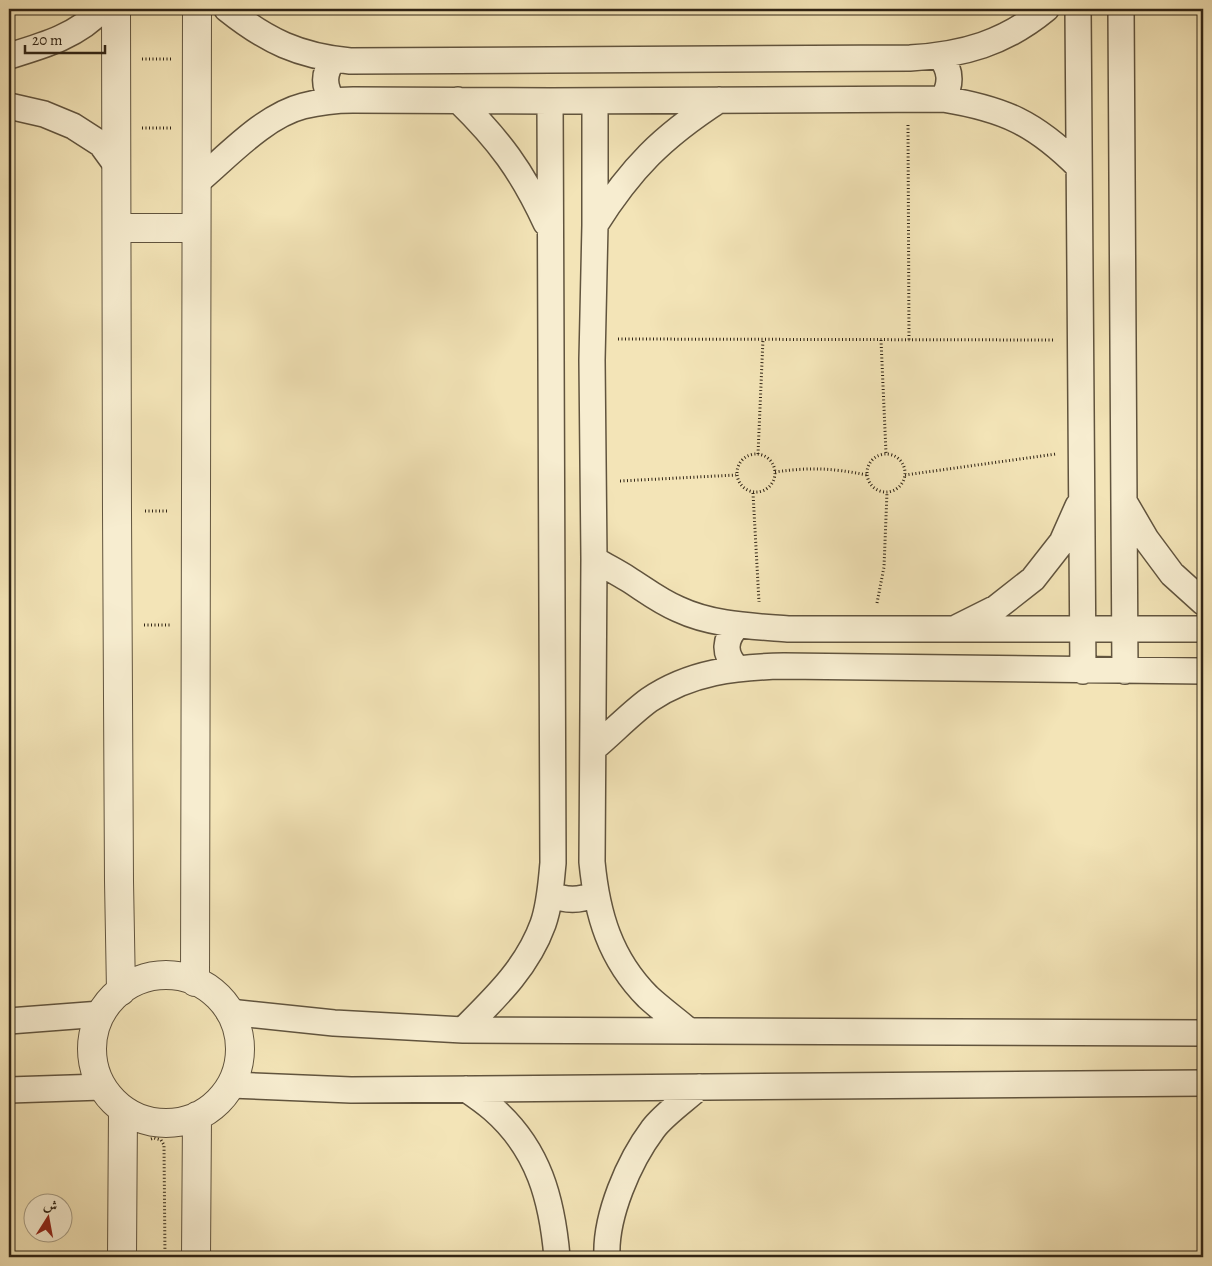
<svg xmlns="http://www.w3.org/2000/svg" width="1212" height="1266" viewBox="0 0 1212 1266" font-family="Alegreya,Amiri,serif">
<rect width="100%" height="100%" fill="#f3e4b7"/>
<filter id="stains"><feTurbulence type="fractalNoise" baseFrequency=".004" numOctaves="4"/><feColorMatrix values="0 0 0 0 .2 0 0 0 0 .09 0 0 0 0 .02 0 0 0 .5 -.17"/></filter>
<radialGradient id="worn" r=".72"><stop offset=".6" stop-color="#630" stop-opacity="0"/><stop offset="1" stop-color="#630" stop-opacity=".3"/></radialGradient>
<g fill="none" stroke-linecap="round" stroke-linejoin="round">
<g stroke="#61543e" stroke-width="28">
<path id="minor" d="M 227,9 C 267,41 299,56 350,61 L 910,58 C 963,55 1005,43 1046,9
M 1078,9 L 1083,671
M 1121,9 L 1125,671
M 9,56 C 42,46 78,36 102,9
M 940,56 C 951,70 952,83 943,99
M 458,100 C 499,140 522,171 546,223
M 333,101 C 323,86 323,73 334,59
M 595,101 L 595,225 L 592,360 L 594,559 L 592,862 C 597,914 610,959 648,997 C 661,1009 676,1020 689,1031
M 9,106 L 44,114 L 73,126 L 101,144 L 117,166
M 197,182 C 228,156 264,116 303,106 C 319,102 336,100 353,100 L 550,101 L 943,99 C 1004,109 1035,123 1079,167
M 595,225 C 631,168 662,137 719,100
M 1125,503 L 1146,539 L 1172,574 L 1203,602
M 594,559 C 605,566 617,572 628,579 C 644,589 659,601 678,609 C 712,625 750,626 788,629 L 1203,629
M 958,627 L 996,608 L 1033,579 L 1062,542 L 1078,506
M 737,668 C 723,654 724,639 738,625
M 594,748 C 612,733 630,714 649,700 C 690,672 736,667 784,666 L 1203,671
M 550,894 C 566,901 579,901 595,894
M 229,1012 L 334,1023 L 463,1030 L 1203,1033
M 9,1021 L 101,1014
M 463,1030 C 495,998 527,968 543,924 C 550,904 551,883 553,863 L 550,101
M 231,1085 L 351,1090 L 1203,1083
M 466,1089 C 475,1095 485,1102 493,1109 C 539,1149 552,1200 557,1257
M 9,1090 L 102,1087
M 607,1257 C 605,1216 629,1161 653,1129 C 663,1115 686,1099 699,1087"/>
</g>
<g stroke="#61543e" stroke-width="30">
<path id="tertiary" d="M 116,9 L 117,512 L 119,881 L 121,991
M 117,228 L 196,228
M92 1049a74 74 0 1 1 148 0a74 74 0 1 1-148 0Z
M 195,982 L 197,9
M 122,1257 L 123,1110
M 196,1257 L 197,1116"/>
</g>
<path stroke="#302415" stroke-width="3" stroke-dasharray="1 2.5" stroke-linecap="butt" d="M 142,59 L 171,59
M 908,125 L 909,340
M 142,128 L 171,128
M 618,339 L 1054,340
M 881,340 L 886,453
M737 473a19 19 0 1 1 38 0a19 19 0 1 1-38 0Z
M 758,454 L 763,339
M867 473a19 19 0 1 1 38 0a19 19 0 1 1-38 0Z
M 775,472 C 811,467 831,468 867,475
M 905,475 L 1056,454
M 620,481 L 736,475
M 753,493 L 759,602
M 145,511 L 168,511
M 877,603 L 884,567 L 887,492
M 144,625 L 170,625
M 151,1139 L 154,1138 L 161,1140 L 164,1145 L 165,1257"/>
<use href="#minor" stroke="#f7edd0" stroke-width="25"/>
<use href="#tertiary" stroke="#f7edd0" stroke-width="28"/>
</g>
<rect width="1212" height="1266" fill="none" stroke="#f3e4b7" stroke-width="30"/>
<rect x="10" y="10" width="1192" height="1246" fill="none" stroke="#302415" stroke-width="2.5"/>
<rect x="15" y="15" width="1182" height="1236" fill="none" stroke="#302415"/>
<g transform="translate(48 1218) rotate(11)"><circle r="24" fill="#f7edd0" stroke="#a79d85"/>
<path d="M0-4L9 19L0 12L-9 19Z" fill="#8f2418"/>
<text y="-8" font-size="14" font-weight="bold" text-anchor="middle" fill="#302415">ش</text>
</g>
<path d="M25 45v8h80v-8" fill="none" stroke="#302415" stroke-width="2.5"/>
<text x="32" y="45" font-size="15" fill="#302415" stroke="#f7edd0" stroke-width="4" paint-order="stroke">20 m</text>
<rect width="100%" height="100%" filter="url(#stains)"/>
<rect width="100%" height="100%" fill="url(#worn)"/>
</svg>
